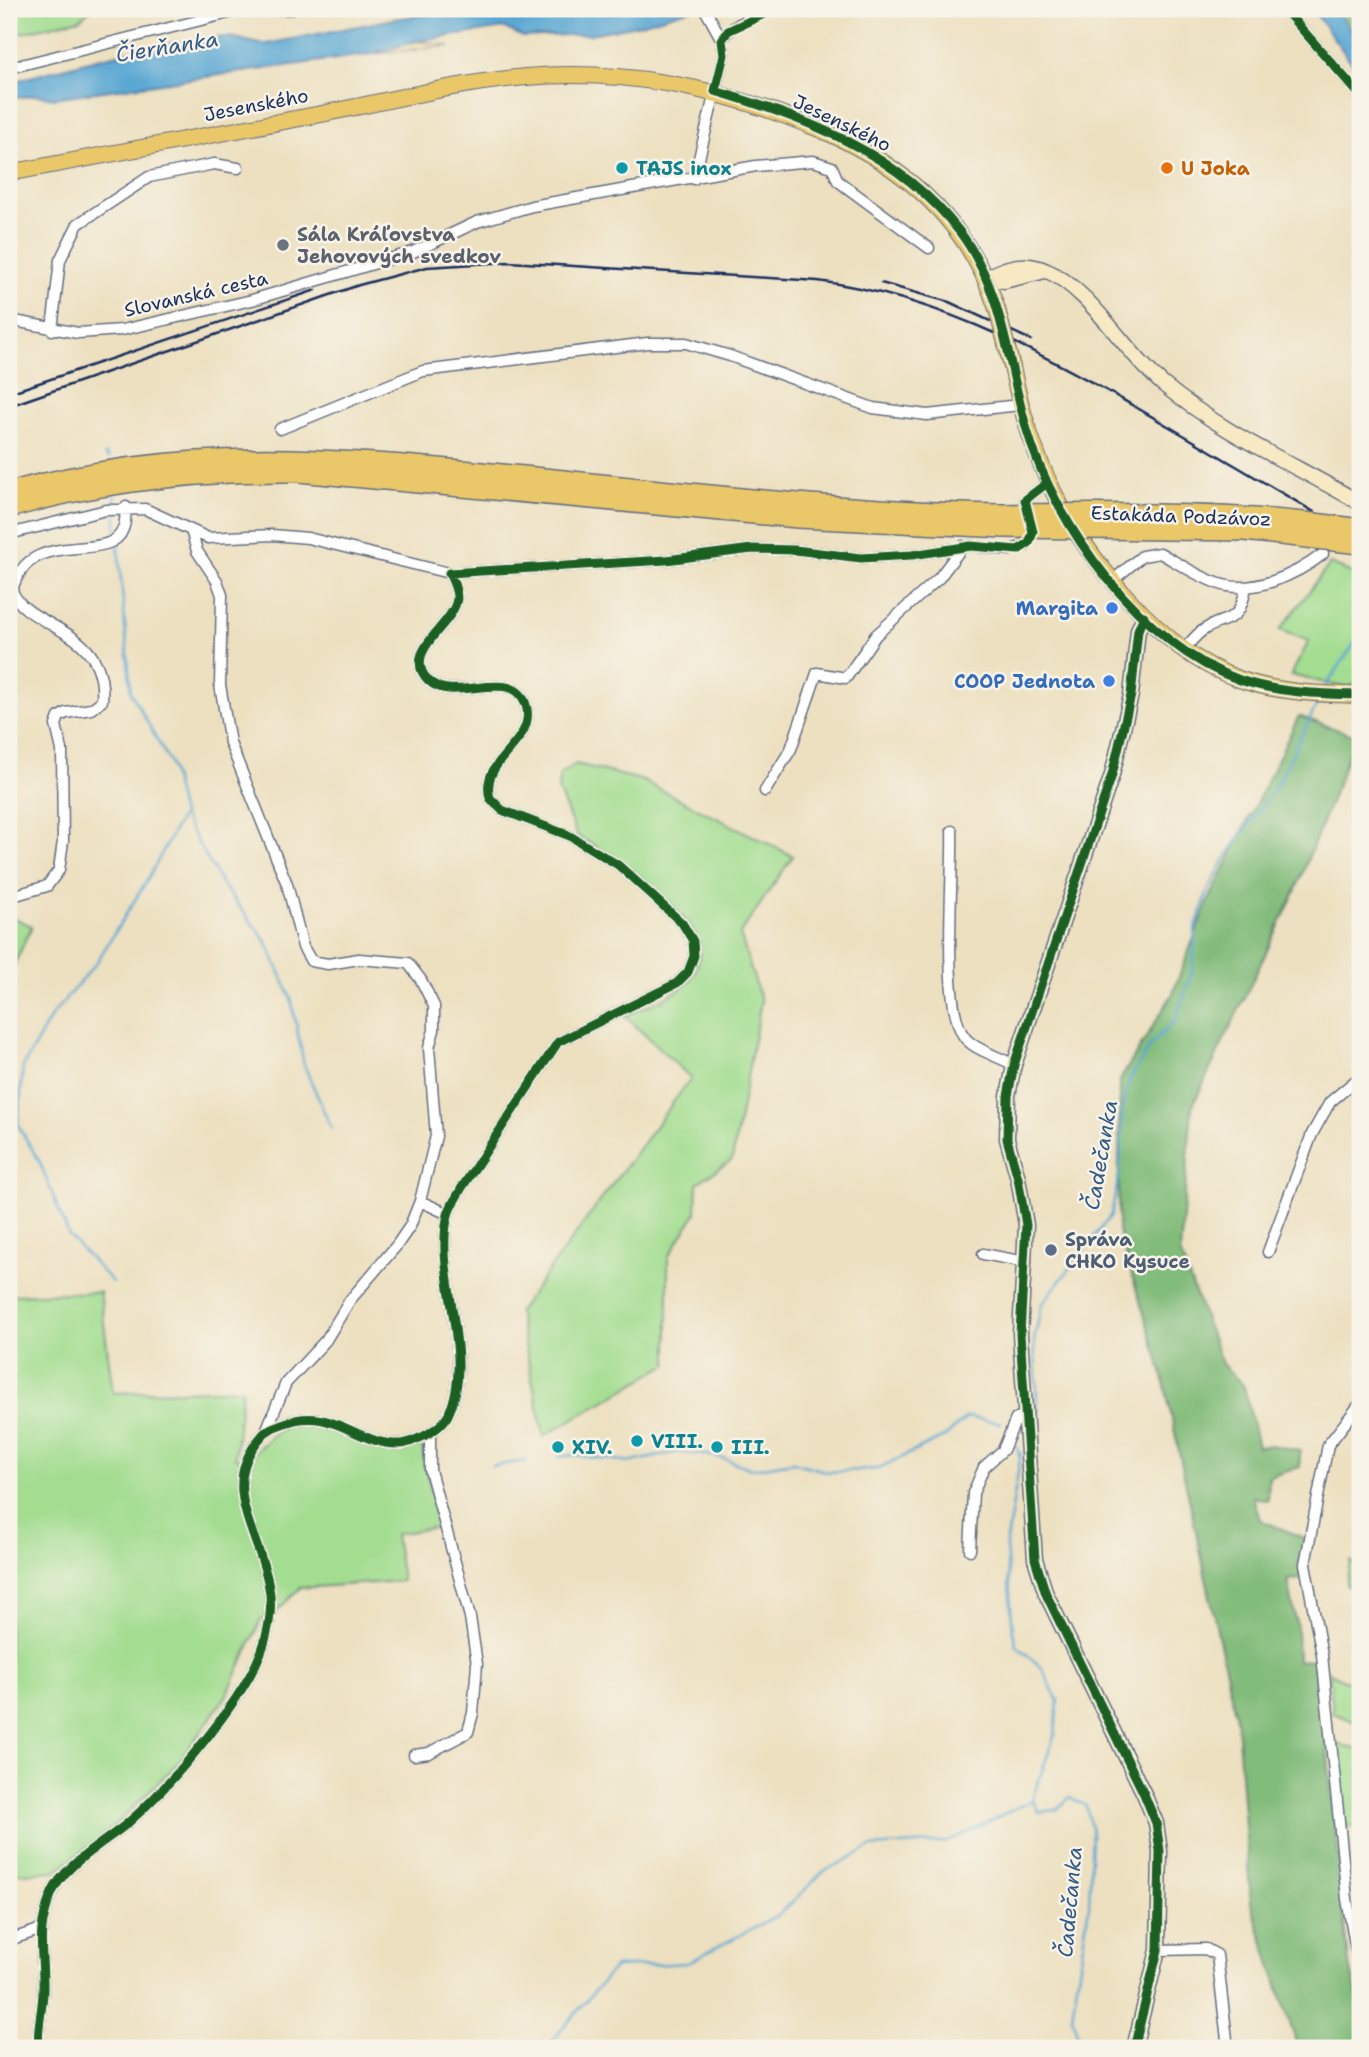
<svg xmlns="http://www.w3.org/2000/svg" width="1369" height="2057" viewBox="0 0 1369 2057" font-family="'Shantell Sans',sans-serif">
<rect width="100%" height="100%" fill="#f7f3e8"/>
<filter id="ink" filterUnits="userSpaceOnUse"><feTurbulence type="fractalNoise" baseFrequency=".0143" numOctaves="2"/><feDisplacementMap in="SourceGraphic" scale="14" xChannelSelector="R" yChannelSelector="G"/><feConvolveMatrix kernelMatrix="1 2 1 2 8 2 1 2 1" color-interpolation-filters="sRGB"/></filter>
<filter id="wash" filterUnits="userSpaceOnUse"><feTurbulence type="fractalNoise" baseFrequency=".00686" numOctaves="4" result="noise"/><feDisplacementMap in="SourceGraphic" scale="28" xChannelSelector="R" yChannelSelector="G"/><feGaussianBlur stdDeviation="1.57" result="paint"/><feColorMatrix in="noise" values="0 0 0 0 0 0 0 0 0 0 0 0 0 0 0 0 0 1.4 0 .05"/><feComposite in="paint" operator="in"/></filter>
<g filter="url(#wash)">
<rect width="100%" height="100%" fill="#ede0c0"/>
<path fill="#a3dd90" stroke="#5f8677" stroke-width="2" d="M 9,9 L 91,9 L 80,19 L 17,34 L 9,34 Z
M 1330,564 L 1360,576 L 1360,665 L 1355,685 L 1347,688 L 1291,675 L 1309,641 L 1280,630 Z
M 576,764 L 641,780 L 793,856 L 740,934 L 761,1001 L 732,1160 L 697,1183 L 696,1213 L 668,1257 L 668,1364 L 544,1436 L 518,1312 L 691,1078 L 625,1016 C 642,1008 674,996 687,984 C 700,972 704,945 693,930 C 670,896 614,854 577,836 L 558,789 L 560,774 Z
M 9,916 L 32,926 L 9,976 Z
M 100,1292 L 113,1393 L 242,1389 L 235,1458 L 249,1459 C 272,1432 294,1413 333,1426 C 346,1431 359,1440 373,1443 C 387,1447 406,1443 421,1443 L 438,1527 L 395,1534 L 402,1581 L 300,1588 L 277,1611 L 261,1620 L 227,1695 L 178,1763 L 106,1834 L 55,1871 L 9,1874 L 9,1295 Z
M 1350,1561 L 1357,1565 L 1360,1561 L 1360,1595 L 1346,1585 Z
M 1329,1672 L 1360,1689 L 1360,1724 L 1333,1713 Z
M 1335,1743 L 1360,1750 L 1360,1827 L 1345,1826 Z"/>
<path fill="#82bc7a" stroke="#4e766c" stroke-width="2" d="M 1335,9 L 1360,9 L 1360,42 Z
M 1299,716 L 1356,736 L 1295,892 L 1192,1107 L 1180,1253 L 1222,1364 L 1244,1386 L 1258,1447 L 1271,1445 L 1300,1451 L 1300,1467 L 1269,1477 L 1268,1500 L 1253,1497 L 1260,1520 L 1304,1538 L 1305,1579 L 1288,1580 L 1297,1627 L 1298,1661 L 1318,1659 L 1349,1961 L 1360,2009 L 1360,2048 L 1298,2048 L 1251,1903 L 1237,1723 L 1162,1372 L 1118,1230 L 1120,1080 L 1172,995 L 1207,904 Z"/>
<path fill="#eeda9e" stroke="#84847e" stroke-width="2" d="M 417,41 L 450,46 L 372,54 Z"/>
<path fill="#5aa7d3" stroke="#3a6b98" stroke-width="2" d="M 472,9 L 692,9 L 637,25 L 591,34 L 523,37 L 505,28 L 417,41 L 372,54 L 53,98 L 36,95 L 9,99 L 9,83 C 81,63 150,42 225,37 C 240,36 251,45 267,44 L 393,19 Z
M 1312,9 L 1335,9 L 1360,42 L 1360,74 Z"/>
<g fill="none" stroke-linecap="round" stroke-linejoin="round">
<path stroke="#5aa7d3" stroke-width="2.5" d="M 105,454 L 109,458
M 115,502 L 116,495
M 116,515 L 116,530
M 118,545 L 131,693 L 170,763 L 182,815 L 221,883 L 266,941 L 291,998 L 304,1065 L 331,1128
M 1326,686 L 1360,635
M 112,1282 L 69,1236 L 40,1163 L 18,1125 L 23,1067 L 52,1015 L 96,963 L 149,877 L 182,815
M 1032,1440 L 1039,1432 L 1034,1340 L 1042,1304 L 1111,1215 L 1120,1170 L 1123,1103 L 1130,1079 L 1151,1044 L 1175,1021 L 1193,970 L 1195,929 L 1208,891 L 1227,855 L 1278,783 L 1320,698
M 1017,1445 L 1019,1456
M 1021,1453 L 1006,1547 L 1013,1632 L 1017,1646 L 1042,1668 L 1058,1701 L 1055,1734 L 1032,1800 L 1039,1812 L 1056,1810 L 1070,1797 L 1086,1806 L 1092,1832 L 1089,1906 L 1072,2016 L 1081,2048
M 559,1457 L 574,1455 L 632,1462 L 677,1452 L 716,1456 L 752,1469 L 793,1462 L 829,1472 L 877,1469 L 946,1436 L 967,1417 L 1001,1423
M 492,1466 L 526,1461
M 546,2048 L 615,1967 L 687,1963 L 780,1914 L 823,1872 L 871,1847 L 947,1842 L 1032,1800"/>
</g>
</g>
<g filter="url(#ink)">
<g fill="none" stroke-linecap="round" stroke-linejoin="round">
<g stroke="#646d80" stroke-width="13">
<path id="street" d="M 1284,9 L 1360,95
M 722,40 C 733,22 755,17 775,9
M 9,68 L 237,11 L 292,9
M 694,179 L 724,55 L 722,40 L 705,9
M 9,320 L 78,333 L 122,330 L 252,300 L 413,252 L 477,222 L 532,206 L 756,166 L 813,161 L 832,167 L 838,181 L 929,248
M 52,330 L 60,260 L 78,224 L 149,177 L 214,164 L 238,168
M 280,429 L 423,371 L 648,343 L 686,343 L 730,356 L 873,408 L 927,415 L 1020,405
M 191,530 L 197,551 L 217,581 L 222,595 L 220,685 L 230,743 L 287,884 L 303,947 L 311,961 L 328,964 L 359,959 L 408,963 L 421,980 L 434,1006 L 434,1030 L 429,1048 L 436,1136 L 420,1201 L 410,1226 L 397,1245 L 350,1300 L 326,1340 L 286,1383 L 266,1431
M 9,534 L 106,510 L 145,509 L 208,538 L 272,535 L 308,538 L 449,573 L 666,560 L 752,549 L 795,550 L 861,558 L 912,555 L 971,546 L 1010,550 L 1025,546 L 1033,532 L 1025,500 L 1047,483
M 1112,581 L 1142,556 L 1160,553 C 1178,563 1197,576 1217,583 C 1251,596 1296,575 1323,554
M 1184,650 C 1190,643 1196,634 1205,629 C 1230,614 1239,625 1246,587
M 765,791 L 791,749 L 817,673 L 846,678 L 876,635 L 939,578 L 963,546
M 952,831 C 954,874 940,1011 966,1039 C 977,1051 1000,1057 1014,1065
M 9,897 L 47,886 L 59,870 L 63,841 L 62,750 L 56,725 L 59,717 L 66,713 L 91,709 L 102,701 C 108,626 29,631 12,591 C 28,524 110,566 123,529 C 126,523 125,514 126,507
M 420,1201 L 448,1214
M 1268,1252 L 1312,1134 L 1330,1102 L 1360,1077
M 983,1254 L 1026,1262
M 1360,1404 L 1328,1445 L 1305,1564 L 1322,1655 L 1347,1899 L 1360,1972
M 970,1550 L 973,1493 L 984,1467 L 1003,1450 L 1016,1419 L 1025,1414
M 414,1755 L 429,1753 L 468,1732 L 473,1713 L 477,1664 L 470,1617 L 430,1470 L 430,1434
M 9,1940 L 39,1930
M 1158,1950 L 1206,1949 L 1217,1955 L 1228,2048
M 39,2048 C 36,2030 43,2010 43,1991 C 44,1953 35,1934 51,1895 C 63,1865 104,1843 129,1822 C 170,1786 248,1696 264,1644 C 270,1623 273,1604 268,1582 C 257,1530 219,1485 261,1437 C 267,1429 276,1426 285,1423 C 332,1405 358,1446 401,1444 C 407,1444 416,1439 422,1437 C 431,1433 444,1424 448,1415 C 477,1358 433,1273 448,1215 C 450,1206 457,1197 461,1189 L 558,1042 L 677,983 L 688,972 L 694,956 L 693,941 L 682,923 L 618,865 L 570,836 L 502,810 L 490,798 C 479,760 533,745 527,709 C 518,662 455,706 429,681 C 399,652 455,625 457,598 C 457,589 453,581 449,573"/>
</g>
<g stroke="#646d80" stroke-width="17">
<path id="secondary" d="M 987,278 C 1006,266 1025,261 1047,271 C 1090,289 1125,353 1164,385 C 1222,433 1295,465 1360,503
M 987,278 L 1004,281 L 1045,271
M 1134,2048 L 1158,1950 L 1160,1851 L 1156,1823 L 1144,1794 L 1046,1594 L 1035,1559 L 1020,1334 L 1026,1225 L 1018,1178 L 1007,1139 L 1008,1096 L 1014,1065 L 1112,775 L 1131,695 L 1138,630 L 1144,616"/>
</g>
<g stroke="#646d80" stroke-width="18">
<path id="primary" d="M 9,173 C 111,154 213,134 316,115 C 385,102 455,83 526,77 C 628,68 725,89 819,129 C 903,164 968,220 997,309
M 1012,367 C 1032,463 1065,530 1131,602 C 1162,635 1196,664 1239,679 C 1278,693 1319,694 1360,695"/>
</g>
<g stroke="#646d80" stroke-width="22">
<path id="highway" d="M 9,492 C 186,442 345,459 524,476 C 683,492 841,511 1000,514
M 9,508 C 104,481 200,471 298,472 L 798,518 L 1004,528"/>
</g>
<use href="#street" stroke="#fff" stroke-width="10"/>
<use href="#secondary" stroke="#f7e9c3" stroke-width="14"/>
<use href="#primary" stroke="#eac769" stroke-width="16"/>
<use href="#highway" stroke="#eac769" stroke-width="19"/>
<path stroke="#1b2f5e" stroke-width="2.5" d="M 881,283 L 949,302 L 1031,340
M 9,393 L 316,290
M 9,406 L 359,285 L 427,267 L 509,262 L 818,281 C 945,297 1059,362 1168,426 C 1232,464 1296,502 1360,539"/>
<g stroke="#646d80" stroke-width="18" stroke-linecap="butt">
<path id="primary-bridge" d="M 997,309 L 1012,367"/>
</g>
<g stroke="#646d80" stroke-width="22" stroke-linecap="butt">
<path id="highway-bridge" d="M 1000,514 C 1121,513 1240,511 1360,529
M 1004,528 L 1244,531 L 1360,544"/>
</g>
<use href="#primary-bridge" stroke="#eac769" stroke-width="16"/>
<use href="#highway-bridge" stroke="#eac769" stroke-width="19"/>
<g stroke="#f7f3e8" stroke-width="13">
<path id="cycleway" d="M 775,9 L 728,31 L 722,40 L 724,55 L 715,91 C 806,118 900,154 959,231 C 1003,288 1007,362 1027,430 C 1055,526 1142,646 1240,680 C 1279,693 1320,694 1360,695
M 1284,9 L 1360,95
M 39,2048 C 36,2030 43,2010 43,1991 C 44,1953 35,1934 51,1895 C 63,1865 104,1843 129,1822 C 170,1786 248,1696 264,1644 C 270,1623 273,1604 268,1582 C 257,1530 219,1485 261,1437 C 267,1429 276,1426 285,1423 C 332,1405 358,1446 401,1444 C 407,1444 416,1439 422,1437 C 431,1433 444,1424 448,1415 C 477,1358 433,1273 448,1215 C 450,1206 457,1197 461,1189 L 558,1042 L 677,983 L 688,972 L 694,956 L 693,941 L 682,923 L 618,865 L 570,836 L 502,810 L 490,798 C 479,760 533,745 527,709 C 518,662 455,706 429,681 C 399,652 455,625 457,598 C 457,589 453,581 449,573 L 666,560 L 752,549 L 795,550 L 861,558 L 912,555 L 971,546 L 1018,550 L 1029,543 L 1033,532 L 1025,500 L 1047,483
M 1134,2048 L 1158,1950 L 1160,1851 L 1156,1823 L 1144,1794 L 1046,1594 L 1035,1559 L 1020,1334 L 1026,1225 L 1018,1178 L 1007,1139 L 1008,1096 L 1014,1065 L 1112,775 L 1131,695 L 1138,630 L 1144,616"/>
</g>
<use href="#cycleway" stroke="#1b5e20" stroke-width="9"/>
</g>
</g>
<g fill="#0f9aa8" stroke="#f7f3e8" stroke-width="2.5">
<circle cx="622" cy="168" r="7"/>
<circle cx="637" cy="1441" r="7"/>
<circle cx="558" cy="1447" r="7"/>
<circle cx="717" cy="1447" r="7"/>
</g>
<circle fill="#e8710a" stroke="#f7f3e8" stroke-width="2.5" cx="1167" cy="168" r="7"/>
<circle fill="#6b7280" stroke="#f7f3e8" stroke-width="2.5" cx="283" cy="245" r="7"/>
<g fill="#3f7fe0" stroke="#f7f3e8" stroke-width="2.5">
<circle cx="1112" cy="608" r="7"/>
<circle cx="1109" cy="681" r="7"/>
</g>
<circle fill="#5c6f8a" stroke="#f7f3e8" stroke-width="2.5" cx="1051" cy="1250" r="7"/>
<g text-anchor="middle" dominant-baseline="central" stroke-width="5" stroke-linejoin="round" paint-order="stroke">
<g font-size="19" fill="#1b2f5e" stroke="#f7f3e8">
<text transform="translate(256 105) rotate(-11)">Jesenského</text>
<text transform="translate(842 123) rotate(26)">Jesenského</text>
<text transform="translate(196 294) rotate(-13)">Slovanská cesta</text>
<text transform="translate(1181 516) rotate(2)">Estakáda Podzávoz</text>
</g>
<g font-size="19" font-weight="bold" fill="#0d838f" stroke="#f7f3e8" text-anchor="start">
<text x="636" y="168">TAJS inox</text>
<text x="651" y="1441">VIII.</text>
<text x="572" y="1447">XIV.</text>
<text x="731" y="1447">III.</text>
</g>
<g font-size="19" font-weight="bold" fill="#c56008" stroke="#f7f3e8" text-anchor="start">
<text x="1181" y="168">U Joka</text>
</g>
<g font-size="19" font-weight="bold" fill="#5b616d" stroke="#f7f3e8" text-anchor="start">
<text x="297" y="234">Sála Kráľovstva<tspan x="297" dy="22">Jehovových svedkov</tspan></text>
</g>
<g font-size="19" font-weight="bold" fill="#366cbe" stroke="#f7f3e8" text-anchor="end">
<text x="1098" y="608">Margita</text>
<text x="1095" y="681">COOP Jednota</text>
</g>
<g font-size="19" font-weight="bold" fill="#4e5e75" stroke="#f7f3e8" text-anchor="start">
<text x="1065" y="1239">Správa<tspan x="1065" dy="22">CHKO Kysuce</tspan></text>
</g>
<g font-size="21" font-style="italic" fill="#315987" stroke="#f7f3e8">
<text transform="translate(167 47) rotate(-9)">Čierňanka</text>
<text transform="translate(1101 1155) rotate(-80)">Čadečanka</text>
<text transform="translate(1070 1902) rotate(-85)">Čadečanka</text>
</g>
</g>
<rect width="1369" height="2057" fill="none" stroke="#f7f3e8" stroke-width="35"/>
</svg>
